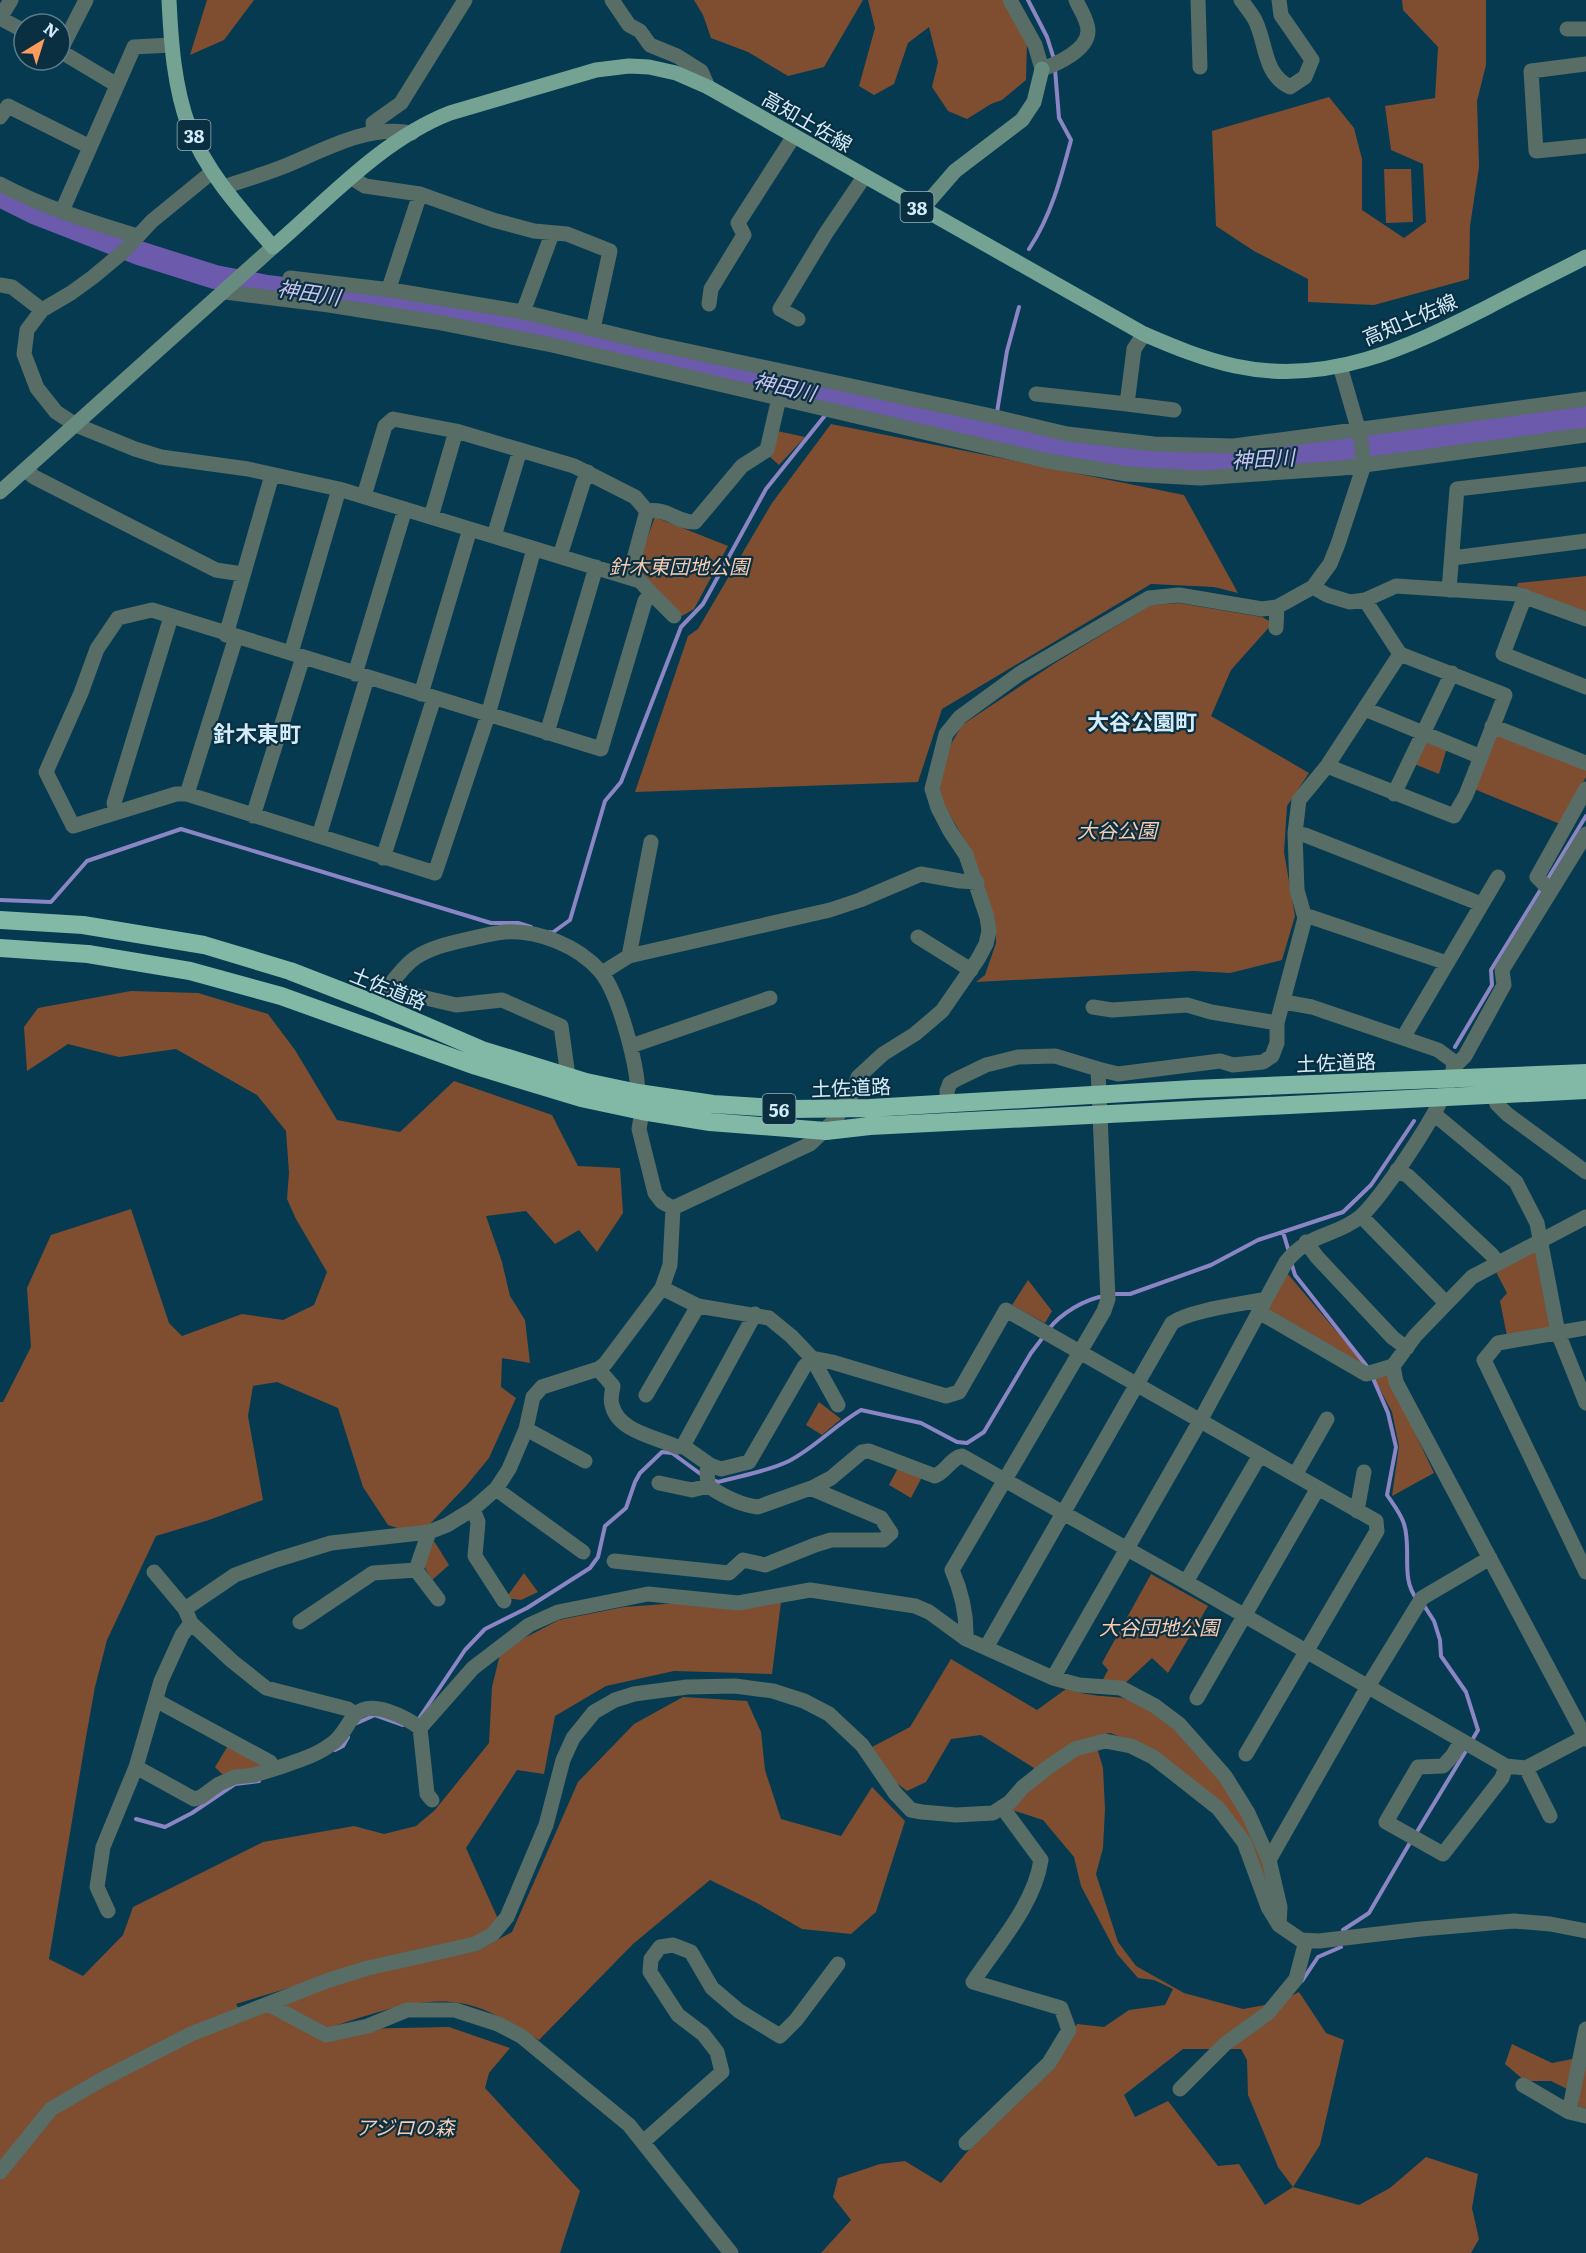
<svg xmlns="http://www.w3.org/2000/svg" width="1586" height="2253" viewBox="0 0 1586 2253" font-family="Literata,'Noto Sans JP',serif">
<rect width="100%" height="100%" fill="#053a50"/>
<path fill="#7f4e30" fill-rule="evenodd" d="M 207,0 L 254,0 L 224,40 L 190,55 Z
M 694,0 L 863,0 L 824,67 L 788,76 L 748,52 L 711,38 L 703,15 Z
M 868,0 L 1003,0 L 1027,42 L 1026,80 L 1002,100 L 991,104 L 967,119 L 948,111 L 932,87 L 938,62 L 929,27 L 908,43 L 894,84 L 874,95 L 859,86 L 875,28 Z
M 1402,0 L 1486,0 L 1486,65 L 1477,101 L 1479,167 L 1470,226 L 1469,279 L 1374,305 L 1308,302 L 1308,279 L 1254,251 L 1216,226 L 1212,131 L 1329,97 L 1354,128 L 1362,159 L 1362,210 L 1404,238 L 1426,222 L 1423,164 L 1391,150 L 1385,106 L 1435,98 L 1438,47 L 1403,10 Z
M 1384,169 L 1411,169 L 1413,222 L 1386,223 Z
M 831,424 L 1184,495 L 1238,593 L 1214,587 L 1151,584 L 942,709 L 918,782 L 635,792 L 688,636 L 698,629 L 772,503 Z
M 777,431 L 805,437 L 779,465 L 769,456 Z
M 655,517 L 728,546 L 694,609 L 682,616 L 645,577 L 634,573 Z
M 1586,576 L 1586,614 L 1517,586 L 1518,583 Z
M 1179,603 L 1262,617 L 1273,623 L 1231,670 L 1211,716 L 1309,773 L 1287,806 L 1284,852 L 1295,916 L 1282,960 L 1230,973 L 1193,971 L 976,982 L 985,975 L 996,943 L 995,919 L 971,851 L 943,803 L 939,787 L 951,744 L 962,725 L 1055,663 L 1151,605 Z
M 1499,734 L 1586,769 L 1586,777 L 1560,824 L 1474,789 L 1493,737 Z
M 1424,738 L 1447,748 L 1439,774 L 1412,763 Z
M 131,991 L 198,993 L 268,1014 L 295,1050 L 337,1120 L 400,1132 L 454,1081 L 552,1115 L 578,1166 L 620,1168 L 623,1213 L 597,1252 L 579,1230 L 555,1244 L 526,1211 L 486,1216 L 502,1262 L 510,1296 L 525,1320 L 530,1363 L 502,1358 L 501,1387 L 516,1398 L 489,1458 L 466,1486 L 427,1527 L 404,1530 L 388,1525 L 363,1487 L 338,1408 L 277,1382 L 253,1386 L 248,1416 L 263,1500 L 209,1520 L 156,1536 L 107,1640 L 95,1687 L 86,1737 L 49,1959 L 83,1976 L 123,1935 L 133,1907 L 263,1842 L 354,1826 L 384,1834 L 416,1826 L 435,1810 L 489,1743 L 492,1687 L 501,1650 L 559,1620 L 624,1607 L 679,1603 L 781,1602 L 772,1674 L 674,1671 L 606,1686 L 555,1716 L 544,1774 L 517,1770 L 466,1848 L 499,1921 L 474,1939 L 374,1962 L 236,2004 L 245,2019 L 267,2010 L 303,2030 L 449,2027 L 510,2048 L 489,2073 L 485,2088 L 580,2191 L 560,2253 L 0,2253 L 0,1402 L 3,1402 L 31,1347 L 27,1288 L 51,1235 L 131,1209 L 169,1323 L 182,1336 L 242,1314 L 283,1320 L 314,1305 L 327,1272 L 296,1219 L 287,1199 L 289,1173 L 286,1131 L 257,1095 L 176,1049 L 119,1057 L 68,1044 L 27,1071 L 24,1027 L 38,1008 Z
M 1535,1251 L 1550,1328 L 1507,1336 L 1500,1301 L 1507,1293 L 1495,1270 Z
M 1287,1273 L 1365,1365 L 1266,1309 Z
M 1028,1280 L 1052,1311 L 1045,1323 L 1012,1305 Z
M 1387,1374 L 1434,1473 L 1392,1496 L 1399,1446 L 1392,1412 L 1374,1378 Z
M 819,1402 L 841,1419 L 822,1435 L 806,1425 Z
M 898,1468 L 922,1477 L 911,1498 L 889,1485 Z
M 434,1541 L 449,1565 L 432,1580 L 424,1566 Z
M 524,1573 L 538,1592 L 521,1600 L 506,1598 Z
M 1151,1574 L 1208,1606 L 1168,1673 L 1152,1658 L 1122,1686 L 1101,1683 L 1108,1670 L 1102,1663 Z
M 951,1659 L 1037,1710 L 1066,1689 C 1075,1691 1084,1694 1093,1695 C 1105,1697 1119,1696 1130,1700 C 1203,1731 1258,1819 1273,1894 L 1246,1842 L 1140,1744 L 1110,1733 L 1099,1735 L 1098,1751 L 1103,1768 L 1105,1809 L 1103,1848 L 1096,1874 L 1118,1942 L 1136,1966 L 1184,1993 L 1243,2009 L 1276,2003 L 1299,1992 L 1326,2033 L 1344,2040 L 1320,2145 L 1293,2187 L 1359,2205 L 1390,2188 L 1426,2157 L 1478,2174 L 1472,2208 L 1479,2239 L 1471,2253 L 821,2253 L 851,2220 L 833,2197 L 838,2178 L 880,2164 L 905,2161 L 941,2183 L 966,2153 L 1055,2067 L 1077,2024 L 1104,2027 L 1129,2010 L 1165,2005 L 1173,1989 L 1154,1980 L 1138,1978 L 1117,1954 L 1081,1886 L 1074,1857 L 1043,1820 L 1009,1809 L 1034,1768 L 981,1735 L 951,1739 L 926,1782 L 907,1791 L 893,1780 L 872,1747 L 910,1727 ZM 1183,2049 L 1241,2049 L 1247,2060 L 1248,2095 L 1278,2167 L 1293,2187 L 1265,2205 L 1239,2164 L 1218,2166 L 1168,2101 L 1135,2117 L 1124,2095 Z
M 683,1697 L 747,1701 L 761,1732 L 765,1770 L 781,1819 L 841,1836 L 872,1787 L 905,1821 L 876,1912 L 851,1934 L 802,1929 L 757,1903 L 710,1880 L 633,1944 L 539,2040 C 521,2030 502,2017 482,2009 C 432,1989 376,2013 328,2028 L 279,2003 L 339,1983 L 412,1964 L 477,1951 L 512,1932 L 578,1782 L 634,1724 Z
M 229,1744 L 267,1767 L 224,1776 L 215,1767 Z
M 1512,2044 L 1552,2063 L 1577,2058 L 1569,2090 L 1551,2081 L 1525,2081 L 1505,2064 Z
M 1586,2066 L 1586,2108 L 1578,2107 L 1582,2076 Z"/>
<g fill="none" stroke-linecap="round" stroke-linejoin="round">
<path stroke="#8b86c3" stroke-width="4" d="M 1028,0 L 1047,37 L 1054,59
M 1029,249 C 1051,216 1061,178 1071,140 L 1059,118 L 1055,69
M 831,407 L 838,398
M 997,412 L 1007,351 L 1019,307
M 993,433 L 995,424
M 1547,880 L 1586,816
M 0,900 L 51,902 L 87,861 L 181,829 L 491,923 L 518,923 L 531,927
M 550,932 L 552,933 L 570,920 L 605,801 L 621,782 L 681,627 L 703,604 L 766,489 L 827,413
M 1455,1047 L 1492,985 L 1491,970 L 1541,889
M 1283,1232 L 1289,1252
M 1291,1262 L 1295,1275 L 1369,1369
M 1113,1294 L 1130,1294 L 1211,1265 L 1258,1240 L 1343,1212 L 1371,1185 L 1414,1121
M 1048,1330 C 1061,1313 1085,1299 1105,1296
M 1372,1376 L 1388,1413 L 1396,1447 L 1387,1495 C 1393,1504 1401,1514 1404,1524 C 1412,1548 1400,1579 1417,1599
M 712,1480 L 718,1482 C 740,1476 769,1471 789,1461 C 816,1447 835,1425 861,1410 L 921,1423 L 957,1442 L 967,1443 L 984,1432 L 1031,1353 L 1044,1336
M 1423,1604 L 1434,1621 L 1440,1640 L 1441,1656 L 1466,1692 L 1478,1730 L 1471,1742
M 418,1720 L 465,1650 L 485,1629 L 527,1608 L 590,1568 L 598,1557 L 605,1526 L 626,1508 L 635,1482 L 640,1473 L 662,1452 L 672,1453 L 702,1475
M 357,1723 L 375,1715 L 403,1725
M 335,1750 L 343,1746 L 348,1737
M 136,1819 L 165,1827 L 192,1813 L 235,1784 L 259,1781
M 1415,1835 L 1467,1749
M 1343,1930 L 1369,1913 L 1411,1841
M 1302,1981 L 1318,1957 L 1341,1947"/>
<path stroke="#6c5aac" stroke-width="24" d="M 0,195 L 34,212 L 139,253 L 215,277 L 267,287 L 380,301 L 511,323 L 1093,455 L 1184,462 L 1297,456 L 1586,418"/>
<path stroke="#576d65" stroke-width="15" d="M 612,0 L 629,25 L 640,31 L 650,45 L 677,56 L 701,71 L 708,87
M 1010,0 L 1035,45 L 1042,69 C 1057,64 1088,50 1088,31 C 1088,20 1080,10 1076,0
M 1198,0 L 1200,67
M 1241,0 C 1246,7 1251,13 1255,20 C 1267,44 1263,74 1290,87 L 1305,77 L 1312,60 L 1281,15 L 1279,0
M 0,18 L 24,31
M 0,18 L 11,0
M 1567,29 L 1586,29
M 60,51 L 117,85
M 60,51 L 86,0
M 1586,64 L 1531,71 L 1536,151 L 1586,146
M 0,117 L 8,106 L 90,147
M 374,133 L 373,123 L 401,103 L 465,0
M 212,172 L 152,221 L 123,252 L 93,277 L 71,293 L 42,310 L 27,330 L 24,354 L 37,388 L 56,412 L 76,425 L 135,449 L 161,457 L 248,469 L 339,489 L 640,581 L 651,593 L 645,601 L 601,749 L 152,610 L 118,618 L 97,649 L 81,693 L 46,772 L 73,826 L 176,794 L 187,794 L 435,873 L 488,715 L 534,549
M 352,178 L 365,186 L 420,194 L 493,220 L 534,231 L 567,234 L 610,251 L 593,329
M 0,184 C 43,207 91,222 137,236
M 224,187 C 244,180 265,174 285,166 C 324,150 368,124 412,133
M 62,211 L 134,47 L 171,45
M 290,278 L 391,290 L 523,312 L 552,234
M 0,285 L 12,287 L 42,310
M 391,290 L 391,282 L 420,194
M 225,292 L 329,305 L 436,322 L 552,345 L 1048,461 L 1127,474 L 1200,478 L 1342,468 L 1586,435
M 709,304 L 711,289 L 744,235 L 738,223 L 794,136
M 523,312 L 655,344 L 987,415 L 1067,434 L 1154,444 L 1234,446 L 1586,399
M 798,319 L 780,309 L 826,233 L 864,177
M 1036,394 L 1127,404 L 1134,349 L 1144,334
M 1127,404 L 1174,410
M 26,470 L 34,477 L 216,570 L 242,574
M 364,496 L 385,426 L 393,419 L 456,431 L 574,466 L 635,497 L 647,511 L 629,577
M 647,511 C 669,508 677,523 695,522 L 742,466 L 767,450 L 779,398
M 431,517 L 456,431
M 494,536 L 520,450
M 560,556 L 583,483 L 588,472
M 1452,558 L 1586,541
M 1313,587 L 1327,595 L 1350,602 L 1365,600 L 1396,586 L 1517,594 L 1586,619
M 1449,590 L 1457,489 L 1586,474
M 651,593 L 674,616
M 1525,596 L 1503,654 L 1586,687
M 1276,628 L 1277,607
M 226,635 L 272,475
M 291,653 L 339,489
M 355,674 L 405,509
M 421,694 L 470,529
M 1365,709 L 1481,757
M 1492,726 L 1586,763
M 547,733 L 596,567
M 1327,766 L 1454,816 L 1466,795 L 1505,695 L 1400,654 L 1365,600
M 187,794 L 236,637
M 1394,794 L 1452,673
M 116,811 L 114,803 L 171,617
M 253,816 L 303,657
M 1295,833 L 1305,835 L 1481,904
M 319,836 L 367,678
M 383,858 L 434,698
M 1551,891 L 1537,877 L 1586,789
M 1305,918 L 1311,917 L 1441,961 L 1446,965
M 918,937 L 971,970
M 629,956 L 651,842
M 602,973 L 629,956 L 830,910 L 860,900 L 921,874 L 960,881 L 977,882
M 387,989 L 456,1005 L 502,1000 L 561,1026 L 568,1076
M 375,1004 C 386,990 397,974 410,962 C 423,950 444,945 460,941 C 475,938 491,933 505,932 C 539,930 578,946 600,971 C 619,993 637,1064 638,1093
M 1093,1007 L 1112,1010 L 1187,1005 L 1211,1012 L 1277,1023
M 1405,1038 L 1407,1031 L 1498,877
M 631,1046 L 770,998
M 1455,1066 L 1465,1056 L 1504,985 L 1502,970 L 1586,834
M 1493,1094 L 1497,1104 L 1507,1114 L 1586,1172
M 948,1105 L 947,1091 L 950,1083 L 957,1079 L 986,1065 L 1018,1057 L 1055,1056 L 1098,1069
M 642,1111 L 639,1129 L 655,1193 L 662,1202 L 673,1208
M 1434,1114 L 1516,1182 L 1537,1223 L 1558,1333 L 1586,1403
M 1397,1170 L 1408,1176 L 1492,1255 L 1497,1263
M 673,1208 L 810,1144 L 834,1121 L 852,1094 L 858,1077 L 883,1054 L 915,1034 L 942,1011 L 978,959 L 986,944 L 989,931 L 987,917 L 966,855 L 950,831 L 938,808 L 932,789 L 946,734 L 960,717 L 1019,674 L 1149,598 L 1179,595 L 1262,609 L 1277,607 L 1313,587 L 1330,564 L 1338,544 L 1364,465 L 1360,435 L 1340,366
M 1361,1216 L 1446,1303
M 1586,1217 L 1472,1277 L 1415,1336 L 1393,1366 L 1396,1382 L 1586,1739
M 1306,1242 L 1317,1257 L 1393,1338 L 1407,1348
M 662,1288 L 698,1306 L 769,1318 L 791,1336 L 812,1358 L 832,1362 L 946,1396 L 959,1392 L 1006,1310 L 1376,1521 L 1377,1531 L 1246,1754
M 1259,1312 L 1366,1374 L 1393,1366
M 755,1314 L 683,1446 L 710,1465 L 721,1469 L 749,1462 L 804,1367 L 812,1358 L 838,1405
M 1586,1328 L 1498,1343 L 1484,1360 L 1586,1572
M 598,1369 L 613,1386 C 612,1392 610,1400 612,1405 C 618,1432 657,1437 677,1447 L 683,1446
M 646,1395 L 698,1306
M 526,1429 L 585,1461
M 1295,1475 L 1327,1419
M 659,1483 L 692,1490 L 708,1486
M 814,1487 L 831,1478 L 862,1452 L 869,1451 L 935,1476 C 946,1472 951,1458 962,1456 L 1186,1582 L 1506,1766 L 1526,1768 L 1585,1737
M 496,1489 L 583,1552
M 473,1509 L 478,1522 L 475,1556 L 504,1601
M 1357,1511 L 1364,1472
M 614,1561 L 729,1573 L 743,1560 L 765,1565 L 815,1545 L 831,1540 L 883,1540 L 891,1533 L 881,1518 L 815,1490 L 814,1487 L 758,1507 C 740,1505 723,1496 708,1486 L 707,1471 L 710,1465
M 416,1570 L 438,1599
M 154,1572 L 185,1609
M 1186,1582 L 1260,1455
M 300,1622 L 373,1573 L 416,1570 L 429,1532
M 966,1639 C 967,1614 962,1593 952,1570 L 1104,1311 L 1108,1299 L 1098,1069 L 1118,1074 L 1220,1061 L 1233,1065 L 1263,1062 L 1272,1056 L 1277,1043 L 1277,1023 L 1305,918 L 1297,890 L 1295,833 L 1299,800 L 1327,766 L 1400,654
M 987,1646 L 1172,1323 C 1190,1310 1243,1304 1266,1299
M 1053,1678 L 1200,1421 L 1286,1262 C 1310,1232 1335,1237 1360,1217 C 1381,1200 1460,1085 1453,1061 L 1438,1050 L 1312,1007 L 1284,1002
M 1197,1698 L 1318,1488
M 355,1714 L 348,1709 L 266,1688 L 232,1661 L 191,1623 L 185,1609 L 235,1575 L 276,1560 L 331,1543 L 429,1532 L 447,1525 L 473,1509 L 496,1489 L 509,1469 L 526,1429 L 533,1397 L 542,1387 L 598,1369 L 605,1364 L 662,1288 L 670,1265 L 673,1208
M 420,1728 L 427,1794 L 432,1800
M 1461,1741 L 1453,1755 L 1443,1766 L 1418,1767 L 1386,1822 L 1443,1854 L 1502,1778 L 1506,1766
M 136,1767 L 194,1799 L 201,1797 L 219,1784 L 235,1777 L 254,1775 L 274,1769 L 270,1762 L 161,1703 L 155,1702
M 1526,1768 L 1550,1816
M 274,1769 C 293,1762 314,1757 330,1745 C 344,1736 346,1724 356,1714 C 372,1699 407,1718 420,1728 L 473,1668 L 529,1625 L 558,1612 L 648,1594 L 738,1603 L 810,1590 L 915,1606 L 929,1612 L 966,1639 L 1053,1678 L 1079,1685 L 1121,1688 L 1155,1706 L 1179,1724 L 1225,1776 L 1248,1813 L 1269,1860
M 108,1911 L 97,1887 L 103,1847 L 136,1767 L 161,1681 L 182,1635 L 191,1623
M 1279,1925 L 1280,1907 L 1269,1860 L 1367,1688 L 1422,1598 L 1490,1558
M 268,2004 L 326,2035 L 368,2026 L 407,2010 L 455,2010 L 498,2024 L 521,2036 L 629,2125 L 731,2253
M 1586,2029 L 1569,2112 L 1586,2116
M 1523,2085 L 1569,2112
M 1180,2089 L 1225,2044 L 1268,2013 L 1296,1979 L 1306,1941
M 643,2142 L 722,2072 L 717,2052 L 703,2034 L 678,2015 L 650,1972 L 651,1959 L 660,1947 L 673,1945 L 691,1952 L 712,1988 L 739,2011 L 780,2036 L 796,2020 L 838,1964
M 966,2143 L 1049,2063 L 1069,2030 L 1061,2008 L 973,1982 C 998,1944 1034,1905 1041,1860 L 1002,1807
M 0,2172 L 51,2109 L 101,2080 L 191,2034 L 329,1980 L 368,1968 L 475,1944 L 493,1934 L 507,1917 L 546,1825 L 563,1760 L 573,1738 L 594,1712 L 615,1700 L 634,1694 L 687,1687 L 735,1686 L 773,1691 L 804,1701 L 829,1714 L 862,1745 L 895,1793 L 911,1810 L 922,1812 L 956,1815 L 993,1813 L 1010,1802 L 1023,1787 L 1047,1768 L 1075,1749 L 1105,1741 L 1131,1746 L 1153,1757 L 1218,1808 L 1244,1842 L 1268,1907 L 1279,1925 L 1301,1940 L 1319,1941 L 1421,1929 L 1514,1921 L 1550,1924 L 1586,1931"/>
<path stroke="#688b7f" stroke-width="15" d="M 922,209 L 955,171 L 1022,120 L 1034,102 L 1042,69
M 0,492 L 273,247"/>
<path stroke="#75a393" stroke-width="15" d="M 169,0 C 171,42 174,87 189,127 C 206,172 242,211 273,247 C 328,200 381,140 450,113 L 596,70 L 629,66 L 649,67 L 676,73 L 708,87 L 1144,334 C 1174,347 1203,359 1235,366 C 1328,386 1407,348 1488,307 C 1520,290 1553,274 1586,257"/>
<path stroke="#81b8a6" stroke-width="18" d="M 0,920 L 83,925 L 204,945 L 290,971 L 375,1004 L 482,1050 L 586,1082 L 638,1093 L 713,1104 L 792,1109 L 870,1108 L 1193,1089 L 1586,1073
M 0,948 L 88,954 L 190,971 L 281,996 L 476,1066 L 581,1098 L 642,1111 L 710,1122 L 826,1131 L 870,1126 L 1586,1090"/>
</g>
<g text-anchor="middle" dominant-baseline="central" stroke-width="4.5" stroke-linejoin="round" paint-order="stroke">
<g fill="#092f40" stroke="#97b3c2" stroke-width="1.5">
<rect x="177.5" y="120" width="33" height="30" rx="4.5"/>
<rect x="900.5" y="192" width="33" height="30" rx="4.5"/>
<rect x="762.5" y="1094" width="33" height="30" rx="4.5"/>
</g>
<g font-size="18" font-weight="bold" fill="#d4ecfa">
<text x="194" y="135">38</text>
<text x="917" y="207">38</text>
<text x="779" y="1109">56</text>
</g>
<g font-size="20" fill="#d4ecfa" stroke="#092f40">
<text transform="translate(808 120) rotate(30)">高知土佐線</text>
<text transform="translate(1409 318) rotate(-23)">高知土佐線</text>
<text transform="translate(389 987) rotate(22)">土佐道路</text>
<text transform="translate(1336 1061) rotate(-2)">土佐道路</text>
<text transform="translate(851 1086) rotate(-2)">土佐道路</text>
</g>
<g font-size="20" font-style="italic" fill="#f9cbb1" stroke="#092f40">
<text x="679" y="565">針木東団地公園</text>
<text x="1117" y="829">大谷公園</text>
<text x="1159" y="1626">大谷団地公園</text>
<text x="405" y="2126">アジロの森</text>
</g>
<g font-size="21" font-style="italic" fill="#cac3f0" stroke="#092f40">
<text transform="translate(309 291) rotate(9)">神田川</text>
<text transform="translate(785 385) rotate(13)">神田川</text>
<text transform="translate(1263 457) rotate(-3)">神田川</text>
</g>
<g font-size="22" font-weight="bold" fill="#d4ecfa" stroke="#092f40">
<text x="1142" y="720">大谷公園町</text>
<text x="257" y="732">針木東町</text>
</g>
</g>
<g transform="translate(42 42) rotate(38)"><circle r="28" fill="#092f40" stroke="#5a7b8a" stroke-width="1.5"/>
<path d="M0-4.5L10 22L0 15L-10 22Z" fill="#ff9b5b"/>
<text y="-9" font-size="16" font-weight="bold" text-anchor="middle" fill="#d4ecfa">N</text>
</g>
</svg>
